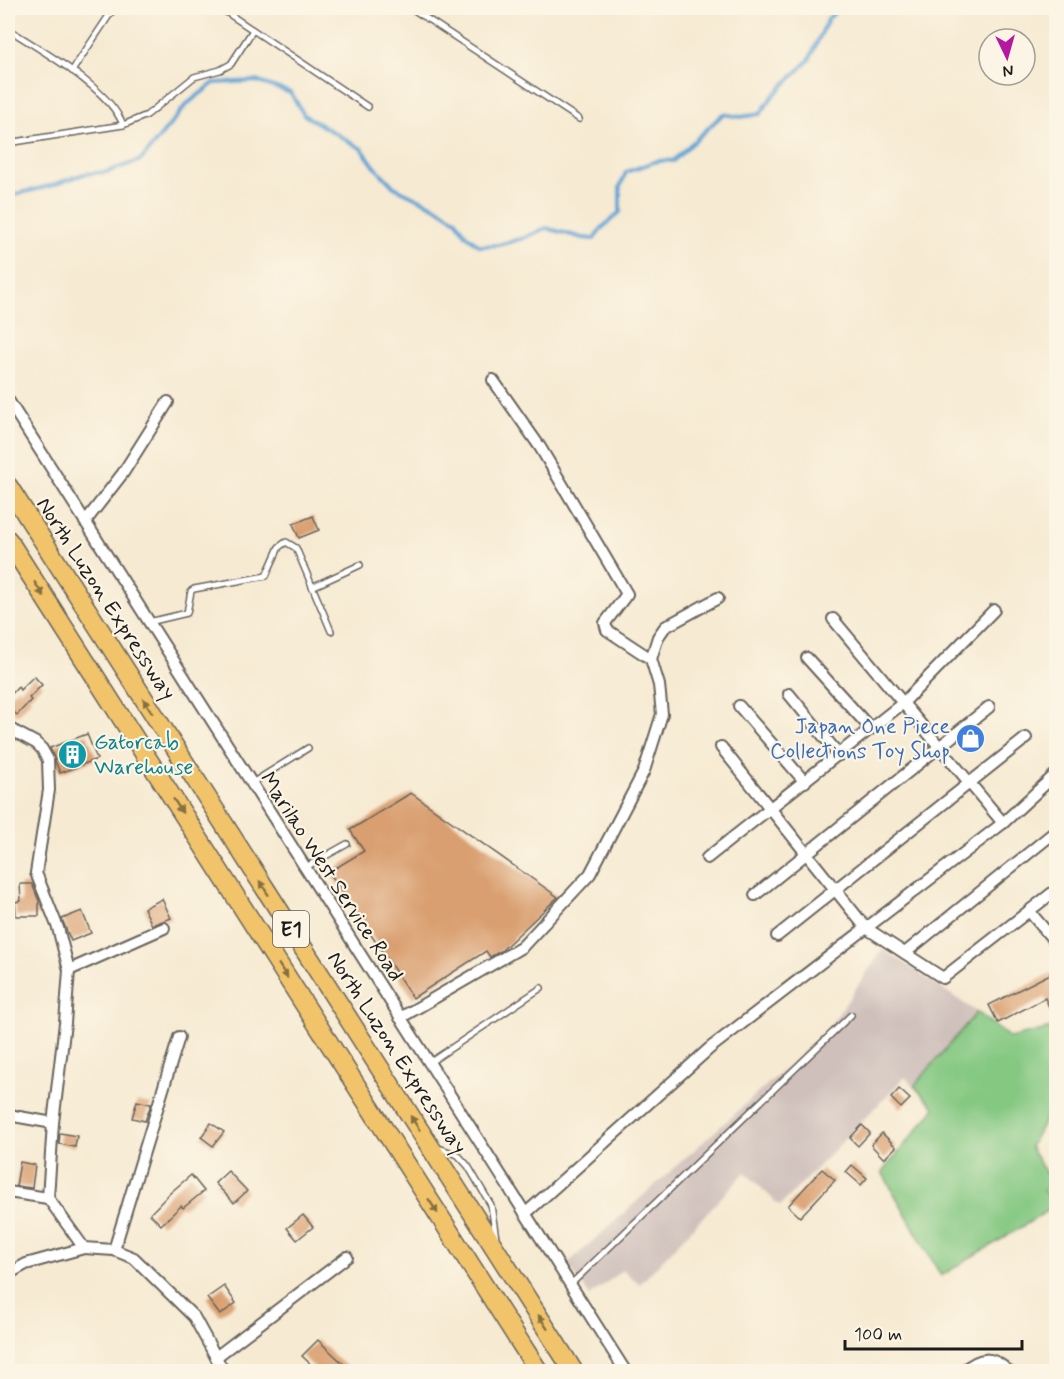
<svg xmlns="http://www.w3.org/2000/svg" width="1064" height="1379" viewBox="0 0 1064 1379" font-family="Mynerve,sans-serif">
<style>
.industrial{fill:#cfc0bb}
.green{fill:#84c882;stroke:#50724f;stroke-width:1.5}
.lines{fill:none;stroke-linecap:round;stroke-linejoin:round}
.stream{stroke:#5fa3d4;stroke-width:4}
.building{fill:#d99f70}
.service-casing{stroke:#68645c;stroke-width:8}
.minor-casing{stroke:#68645c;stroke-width:14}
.motorway-casing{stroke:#68645c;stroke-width:21}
.path{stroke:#68645c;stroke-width:2;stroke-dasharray:4.5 4.5;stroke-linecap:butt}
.service{stroke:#fff;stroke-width:5}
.minor{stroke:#fff;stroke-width:10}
.motorway{stroke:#f1c36a;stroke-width:18}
.oneway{fill:#867043}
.labels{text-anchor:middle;stroke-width:4.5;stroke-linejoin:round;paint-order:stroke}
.shield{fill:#fcf5e5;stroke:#5f5d58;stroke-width:1.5}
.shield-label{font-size:21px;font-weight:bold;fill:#1c1c1c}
.street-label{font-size:22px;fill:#1c1c1c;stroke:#fcf5e5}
.shop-label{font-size:22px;fill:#366cbe;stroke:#fcf5e5;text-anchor:end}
.culture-label{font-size:22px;fill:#0d838f;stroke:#fcf5e5;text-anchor:start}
</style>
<rect width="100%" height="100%" fill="#fcf5e5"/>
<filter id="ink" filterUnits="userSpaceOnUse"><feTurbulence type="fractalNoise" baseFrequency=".0167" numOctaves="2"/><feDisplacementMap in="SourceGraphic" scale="12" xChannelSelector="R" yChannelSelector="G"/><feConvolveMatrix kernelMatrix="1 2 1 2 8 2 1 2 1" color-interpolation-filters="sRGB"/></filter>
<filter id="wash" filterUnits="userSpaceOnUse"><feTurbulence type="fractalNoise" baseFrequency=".008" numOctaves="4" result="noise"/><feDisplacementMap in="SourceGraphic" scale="24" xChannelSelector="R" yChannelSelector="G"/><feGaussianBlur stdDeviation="1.35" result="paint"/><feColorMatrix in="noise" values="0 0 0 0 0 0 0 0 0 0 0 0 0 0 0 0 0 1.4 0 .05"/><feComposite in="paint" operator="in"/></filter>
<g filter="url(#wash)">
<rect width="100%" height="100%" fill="#f6ead2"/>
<path class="industrial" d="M883,949l94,63 -63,74 -9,-9 -125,129 -35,-34 -105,112 -18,-14 -32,26 -23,-32 259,-232z"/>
<path class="green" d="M977,1012l33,26 41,-10 5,8v63l-26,48 22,36 -9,7 13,16 -115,70 -59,-104 53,-64 -21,-22z"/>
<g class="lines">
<path class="stream" d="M8,196l42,-10 34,-12 23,-2 34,-12 46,-56 27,-21 42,-2 35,12 13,22 58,34 13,18 19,20 42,20 20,13 10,15 14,11 18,-1 26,-7 22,-10 37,10 11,1 9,-12 17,-15v-25l6,-15c17,-5 29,-14 47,-11l50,-47 18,3 19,-3 13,-18 36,-36 19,-41 11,-11"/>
</g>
<g id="blocks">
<g class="building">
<path d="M313,516l6,14 -20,8 -6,-14z"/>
<path d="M34,676l8,9 -13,13 2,2 -14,15 -9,-8v-9l10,-11 2,3z"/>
<path d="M87,734l10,25 -37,14 -10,-25z"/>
<path d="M411,793l147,104 -57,54 -11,6 -4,-6 -73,47 -84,-126 35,-21 -14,-21z"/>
<path d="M20,884h12l7,17v15h-23l-1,-14 6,-1z"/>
<path d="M162,899l9,19 -19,7 -8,-17z"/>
<path d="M82,911l9,22 -20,8 -9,-22z"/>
<path d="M1056,971v51l-11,-24 -47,25 -9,-18z"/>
<path d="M899,1089l11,10 -9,9 -10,-10z"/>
<path d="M137,1101l14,3 -6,17 -13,-3z"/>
<path d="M211,1123l13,9 -11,14 -12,-9z"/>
<path d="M862,1125l8,8 -12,13 -8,-8z"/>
<path d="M60,1133l17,3 -2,11 -16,-3z"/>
<path d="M882,1133l14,14 -12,12 -13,-14z"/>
<path d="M20,1162l15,3 -3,23 -16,-2z"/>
<path d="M852,1165l15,13 -6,7 -15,-13z"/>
<path d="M822,1169l13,11 -35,37 -12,-11z"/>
<path d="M228,1171l19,20 -13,12 -19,-20z"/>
<path d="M191,1175l13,16 -21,17 -2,-2 -20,19 -11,-11 20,-21z"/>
<path d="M303,1215l10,12 -16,13 -10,-12z"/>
<path d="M224,1286l12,17 -16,12 -13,-17z"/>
<path d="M318,1340l33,31h-33l-16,-15z"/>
</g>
</g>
</g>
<g filter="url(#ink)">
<use href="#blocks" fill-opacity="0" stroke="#68645c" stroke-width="1.5"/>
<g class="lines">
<defs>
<g id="service">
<path d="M220,8l148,99"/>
<path d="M411,8l168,111"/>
<path d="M8,29c32,21 102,59 115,96"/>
<path d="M72,71l42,-63"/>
<path d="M8,143l115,-18 24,-10 47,-38 26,-7 11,-6 22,-34"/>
<path d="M312,587l48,-22"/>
<path d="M149,622l38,-9 4,-22 3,-2 72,-13 13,-29 7,-5 10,6 35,83"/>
<path d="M252,783l56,-35"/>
<path d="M306,867l41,-23"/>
<path d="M429,1063l112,-75"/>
<path d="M436,1147l22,8 10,11 23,39 5,33"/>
<path d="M570,1285l281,-270"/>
</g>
<g id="minor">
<path d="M8,400l618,972"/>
<path d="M85,522l38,-49 45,-71"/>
<path d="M833,619l170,204"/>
<path d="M807,658l64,71"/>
<path d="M651,659l7,-22 7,-10 53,-29"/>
<path d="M789,694l50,61"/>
<path d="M739,706l66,76"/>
<path d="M8,728l28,15 6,6 6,11 1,30 -13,83 22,55 11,42 -4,53 -12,100 -5,75 36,50 30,2 20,8 60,59 30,55"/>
<path d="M721,747l145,181 77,50 113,-88"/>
<path d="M707,858l196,-155 91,-93"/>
<path d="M755,895l234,-188"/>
<path d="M1029,911l22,26"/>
<path d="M777,936l249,-198"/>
<path d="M905,953l151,-122"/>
<path d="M69,970l95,-42"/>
<path d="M400,1018l122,-71 68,-73 54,-103 18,-57 -3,-29 -8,-26 -44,-29 -2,-7 22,-29 -87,-147 -47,-67"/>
<path d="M8,1115l45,8"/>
<path d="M8,1192l40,6"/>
<path d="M525,1214l185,-166 293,-225 52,-48"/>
<path d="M114,1250l65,-213"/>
<path d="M8,1274l18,-10 58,-16"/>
<path d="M216,1357l131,-100"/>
<path d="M962,1372c18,-16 30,-17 47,0"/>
</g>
<g id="motorway">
<path d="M8,486l566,886"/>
<path d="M8,540l531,832"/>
</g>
</defs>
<use href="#service" class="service-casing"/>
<use href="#minor" class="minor-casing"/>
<use href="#motorway" class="motorway-casing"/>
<path class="path" d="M8,1299l8,-16"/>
<use href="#service" class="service"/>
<use href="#minor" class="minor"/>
<use href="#motorway" class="motorway"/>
</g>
<defs><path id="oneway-solid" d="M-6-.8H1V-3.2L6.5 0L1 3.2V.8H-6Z" transform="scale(1.5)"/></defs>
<g class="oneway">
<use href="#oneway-solid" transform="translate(39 589) rotate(57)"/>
<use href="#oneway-solid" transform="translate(148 706) rotate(-123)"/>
<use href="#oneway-solid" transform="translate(178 806) rotate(57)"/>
<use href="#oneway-solid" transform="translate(264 888) rotate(-123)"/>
<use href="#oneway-solid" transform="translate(283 971) rotate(57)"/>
<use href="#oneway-solid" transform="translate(415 1123) rotate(-123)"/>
<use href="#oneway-solid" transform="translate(433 1206) rotate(57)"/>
<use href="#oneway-solid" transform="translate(543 1322) rotate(-123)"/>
</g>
</g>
<defs>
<symbol id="shop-disc" viewBox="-11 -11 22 22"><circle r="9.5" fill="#3f7fe0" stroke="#fcf5e5"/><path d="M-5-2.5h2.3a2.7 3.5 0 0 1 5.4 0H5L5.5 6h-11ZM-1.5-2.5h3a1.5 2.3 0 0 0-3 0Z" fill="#fff"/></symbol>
<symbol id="building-disc" viewBox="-11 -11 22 22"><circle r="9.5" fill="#0f9aa8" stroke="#fcf5e5"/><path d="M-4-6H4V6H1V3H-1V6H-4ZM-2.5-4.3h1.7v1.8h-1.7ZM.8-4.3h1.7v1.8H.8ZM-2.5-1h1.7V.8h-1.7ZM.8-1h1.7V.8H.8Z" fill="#fff"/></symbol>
</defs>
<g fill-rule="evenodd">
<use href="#shop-disc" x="954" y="722" width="33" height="33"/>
<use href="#building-disc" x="56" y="738" width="33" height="33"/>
</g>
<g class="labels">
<rect class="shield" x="273" y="911" width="36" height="36" rx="4.5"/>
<g class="shield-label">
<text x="291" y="936">E1</text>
</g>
<g class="street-label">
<text transform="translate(107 598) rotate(57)" y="8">North Luzon Expressway</text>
<text transform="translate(333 876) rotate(57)" y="8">Marilao West Service Road</text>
<text transform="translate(398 1052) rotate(57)" y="8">North Luzon Expressway</text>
</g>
<g class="shop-label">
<text x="950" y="733">Japan One Piece<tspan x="950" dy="25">Collections Toy Shop</tspan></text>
</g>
<g class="culture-label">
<text x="94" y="749">Gatorcab<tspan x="94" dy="25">Warehouse</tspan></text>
</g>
</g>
<rect width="1064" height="1379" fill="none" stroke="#fcf5e5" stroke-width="30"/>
<g transform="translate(1007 57) rotate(175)"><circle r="28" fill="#fcf5e5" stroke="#a29e95" stroke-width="1.5"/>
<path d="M0-4.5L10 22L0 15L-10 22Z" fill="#b5179e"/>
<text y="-9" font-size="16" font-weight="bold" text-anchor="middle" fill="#1c1c1c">N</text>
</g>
<path d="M845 1340v9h177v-9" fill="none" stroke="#1c1c1c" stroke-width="3"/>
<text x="854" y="1340" font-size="18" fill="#1c1c1c" stroke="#fcf5e5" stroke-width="4.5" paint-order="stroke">100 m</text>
</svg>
